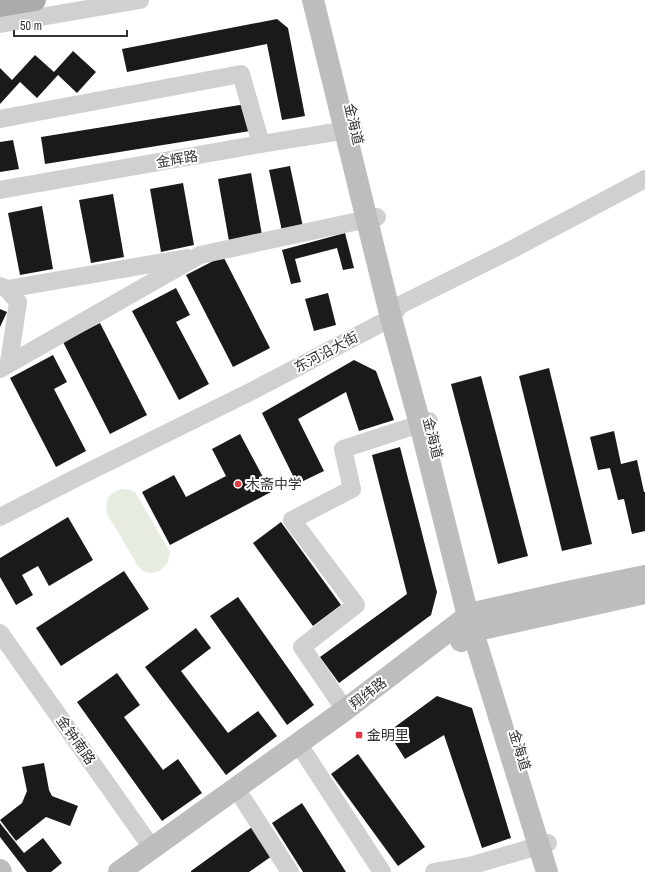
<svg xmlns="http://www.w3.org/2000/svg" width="645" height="872" viewBox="0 0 645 872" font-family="'Archivo Narrow','Noto Sans SC',sans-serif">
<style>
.green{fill:#e6ecdf}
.building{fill:#1a1a1a}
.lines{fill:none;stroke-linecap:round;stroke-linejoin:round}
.street{stroke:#d0d0d0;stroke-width:18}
.secondary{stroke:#bdbdbd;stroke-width:22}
.primary{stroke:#ababab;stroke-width:22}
.poi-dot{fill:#e63946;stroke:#fff;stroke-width:1.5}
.labels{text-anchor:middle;stroke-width:4;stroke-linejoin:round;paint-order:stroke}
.street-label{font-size:14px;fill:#333;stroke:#fff}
.poi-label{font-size:14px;fill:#333;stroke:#fff;text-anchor:start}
</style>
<rect width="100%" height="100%" fill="#fff"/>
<path class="green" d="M121,489l8,1 6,2 35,60 -2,10 -7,8 -8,3 -8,-1 -7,-6 -31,-52 -1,-10 2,-6 6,-6z"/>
<g class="building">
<path d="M277,19l11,9 17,88 -23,4 -15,-76 -140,28 -5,-23z"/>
<path d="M73,51l23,21 -19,21 -19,-18 -21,23 -17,-16 -20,22v-36l12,12 23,-25 19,17z"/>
<path d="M246,104l4,27 -205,33 -4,-27z"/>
<path d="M13,140l6,29 -19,3v-30z"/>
<path d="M290,166l13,61 -21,4 -13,-61z"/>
<path d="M251,173l11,62 -33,6 -11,-62z"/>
<path d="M183,183l11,62 -33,7 -11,-63z"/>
<path d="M113,194l11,63 -33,6 -12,-63z"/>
<path d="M42,206l11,63 -33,6 -12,-62z"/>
<path d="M345,233l9,35 -11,2 -6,-22 -42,11 6,23 -10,2 -9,-34z"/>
<path d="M223,256l47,92 -37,19 -47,-92z"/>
<path d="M176,288l14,27 -14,7 33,62 -30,16 -47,-89z"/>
<path d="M328,293l8,32 -22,6 -9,-32z"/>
<path d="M0,309l7,3 -7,15z"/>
<path d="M100,323l47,92 -37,19 -47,-92z"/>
<path d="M53,355l14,27 -13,7 32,62 -30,16 -46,-89z"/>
<path d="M354,360l22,11 18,49 -35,11 -13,-39 -48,27 26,52 -27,13 -35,-71z"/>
<path d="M549,368l43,176 -30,7 -43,-175z"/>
<path d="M481,376l47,180 -30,8 -47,-180z"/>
<path d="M614,431l7,33 16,-4 7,32h1v39l-13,3 -8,-35 -6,1 -8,-32 -12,2 -8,-33z"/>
<path d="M240,434l31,58 -101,53 -28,-53 32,-17 12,22 40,-21 -14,-27z"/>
<path d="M400,447l37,145 -6,23 -92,68 -19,-26 87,-63 -35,-139z"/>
<path d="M68,517l25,43 -44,26 -11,-20 -16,9 11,20 -17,10 -16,-28v-19z"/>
<path d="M281,522l60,83 -28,21 -60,-83z"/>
<path d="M124,571l25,38 -88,57 -25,-38z"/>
<path d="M238,597l76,108 -27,20 -77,-109z"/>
<path d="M196,628l15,20 -30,23 47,62 30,-22 19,25 -51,39 -81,-108z"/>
<path d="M117,673l23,32 -16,12 39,53 15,-11 24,34 -40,28 -85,-119z"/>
<path d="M437,696l35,12 39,130 -29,10 -38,-113 -39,24 -17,-27z"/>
<path d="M358,754l67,93 -27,19 -67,-92z"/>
<path d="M44,763l5,27 3,6 26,10 -8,20 -24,-9 -30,24 -16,-21 22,-17 5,-12 -5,-24z"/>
<path d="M302,803l44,69h-43l-31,-49z"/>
<path d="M0,823l24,30 19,-15 19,25 -11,9h-24l-27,-35z"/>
<path d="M252,827l20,29 -23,16h-58v-1z"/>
</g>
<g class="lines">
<g class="street">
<path d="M0,24l140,-24"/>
<path d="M0,119l241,-45 20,70"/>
<path d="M0,190l261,-46 93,-15"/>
<path d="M0,286l7,3 180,-31"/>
<path d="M7,289l11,13 -9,61"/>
<path d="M0,369l200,-114 177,-38"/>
<path d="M0,517l76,-39 176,-87 139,-73 9,-13 109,-54 136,-72"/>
<path d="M0,633l152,215"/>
<path d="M345,710l-43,-63 54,-42 -64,-85 60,-31 -9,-40 86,-28"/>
<path d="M305,754l77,118"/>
<path d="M243,799l47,73"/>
<path d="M434,872l36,-6 78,-23"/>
</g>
<g class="secondary">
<path d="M313,0l78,318 29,106 48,192 79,256"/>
<path d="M461,641l12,-8 9,-4 163,-36"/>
<path d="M0,870l1,2"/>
<path d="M119,872l226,-162 123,-94 10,-4 94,-21 73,-15"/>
</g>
<path class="primary" d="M0,6l35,-6"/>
</g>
<g class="poi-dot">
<circle cx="238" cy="484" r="4"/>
<rect x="355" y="731" width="8" height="8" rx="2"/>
</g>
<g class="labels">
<g class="street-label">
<text transform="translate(354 124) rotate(77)" y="5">金海道</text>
<text transform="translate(177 159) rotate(-10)" y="5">金辉路</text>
<text transform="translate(326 352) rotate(-28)" y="5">东河沿大街</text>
<text transform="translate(433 438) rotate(76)" y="5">金海道</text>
<text transform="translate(368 693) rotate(-37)" y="5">翔纬路</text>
<text transform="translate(76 740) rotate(55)" y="5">金钟南路</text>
<text transform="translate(520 750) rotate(73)" y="5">金海道</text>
</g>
<g class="poi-label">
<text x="246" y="489">木斋中学</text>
<text x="367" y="740">金明里</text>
</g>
</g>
<path d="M14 30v6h113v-6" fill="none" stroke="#333333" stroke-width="2"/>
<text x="20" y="30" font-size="12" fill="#333333" stroke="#ffffff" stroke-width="3" paint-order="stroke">50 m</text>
</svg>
